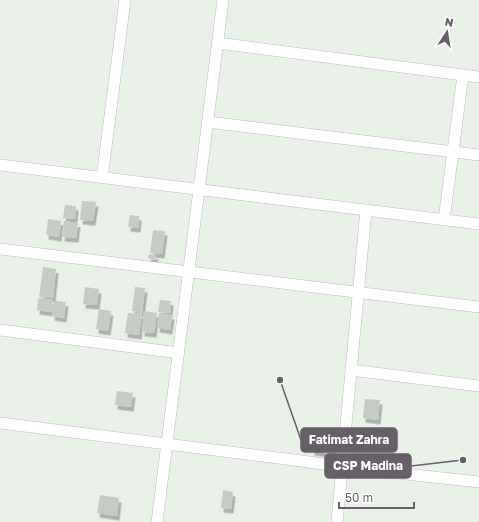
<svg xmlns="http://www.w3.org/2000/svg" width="479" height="522" viewBox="0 0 479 522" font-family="'Golos Text',sans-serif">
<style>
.building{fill:#c5ccc4;filter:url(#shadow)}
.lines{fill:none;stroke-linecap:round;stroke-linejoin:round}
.minor-casing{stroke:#c0bac0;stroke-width:12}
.minor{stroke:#fff;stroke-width:11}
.leader{fill:none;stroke:#665f67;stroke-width:1.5}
.callout-dot{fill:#665f67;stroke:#fff;stroke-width:1.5}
.callout{fill:#665f67;stroke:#665f67;stroke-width:1.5}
.callout-label{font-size:12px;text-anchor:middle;font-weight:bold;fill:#fff}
</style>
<defs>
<filter id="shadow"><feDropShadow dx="2.5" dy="4.5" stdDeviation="0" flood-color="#0004"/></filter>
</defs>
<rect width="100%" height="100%" fill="#e8f0e8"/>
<g class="building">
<path d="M82,201l14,1 -3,19 -13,-1z"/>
<path d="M65,205l11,1 -1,13 -12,-1z"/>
<path d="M130,215l9,1 -1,12 -10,-1z"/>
<path d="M48,219l13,2 -2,16 -13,-2z"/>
<path d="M64,221l14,2 -2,15 -14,-1z"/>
<path d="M153,230l12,1 -3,23 -12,-1z"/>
<path d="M149,254l7,1 -1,5 -7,-2z"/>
<path d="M43,267l13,2 -3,29 -14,-1z"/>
<path d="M85,287l14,2 -2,16 -14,-1z"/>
<path d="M135,287l10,1 -3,25 -10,-2z"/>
<path d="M38,298l15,2 -1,12 -15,-2z"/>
<path d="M160,300l11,1 -1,12 -12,-1z"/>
<path d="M54,301l12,1 -2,16 -12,-2z"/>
<path d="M99,309l12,2 -3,20 -12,-2z"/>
<path d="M144,311l13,2 -3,20 -12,-1z"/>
<path d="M128,313l14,1 -3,21 -14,-2z"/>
<path d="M159,313l13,2 -2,15 -13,-2z"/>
<path d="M117,391l16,2 -2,14 -16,-2z"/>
<path d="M365,399l15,1 -2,20 -15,-2z"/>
<path d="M313,442l21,2 -2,10 -20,-3z"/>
<path d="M223,490l10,2 -2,17 -10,-1z"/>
<path d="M100,495l19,3 -2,18 -20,-3z"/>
</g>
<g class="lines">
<defs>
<g id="minor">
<path d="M218,43l261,34"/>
<path d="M208,122l271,33"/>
<path d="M0,165l479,59"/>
<path d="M102,178l23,-178"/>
<path d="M444,220l19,-145"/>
<path d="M0,249l479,58"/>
<path d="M0,330l179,23"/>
<path d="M351,370l128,16"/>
<path d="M0,423l302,38 40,6 137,15"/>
<path d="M157,522l66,-522"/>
<path d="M337,522l29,-312"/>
</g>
</defs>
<use href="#minor" class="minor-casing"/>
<use href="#minor" class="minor"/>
</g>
<path class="leader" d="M280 380L301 440M463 460L411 466"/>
<g class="callout-dot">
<circle cx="280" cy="380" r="4"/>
<circle cx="463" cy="460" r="4"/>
</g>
<g class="callout">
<rect x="301" y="428" width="96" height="24" rx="4"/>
<rect x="325" y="454" width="86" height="24" rx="4"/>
</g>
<g class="callout-label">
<text x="349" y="444">Fatimat Zahra</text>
<text x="368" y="470">CSP Madina</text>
</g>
<g transform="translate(447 32) rotate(12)" stroke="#ffffff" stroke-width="3" paint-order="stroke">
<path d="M0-3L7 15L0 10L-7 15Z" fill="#665f67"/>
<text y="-6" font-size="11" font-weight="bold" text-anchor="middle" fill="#665f67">N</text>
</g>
<path d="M339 502v6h75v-6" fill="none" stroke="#665f67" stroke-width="2"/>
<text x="345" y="502" font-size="12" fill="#665f67" stroke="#ffffff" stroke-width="3" paint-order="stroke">50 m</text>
</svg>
